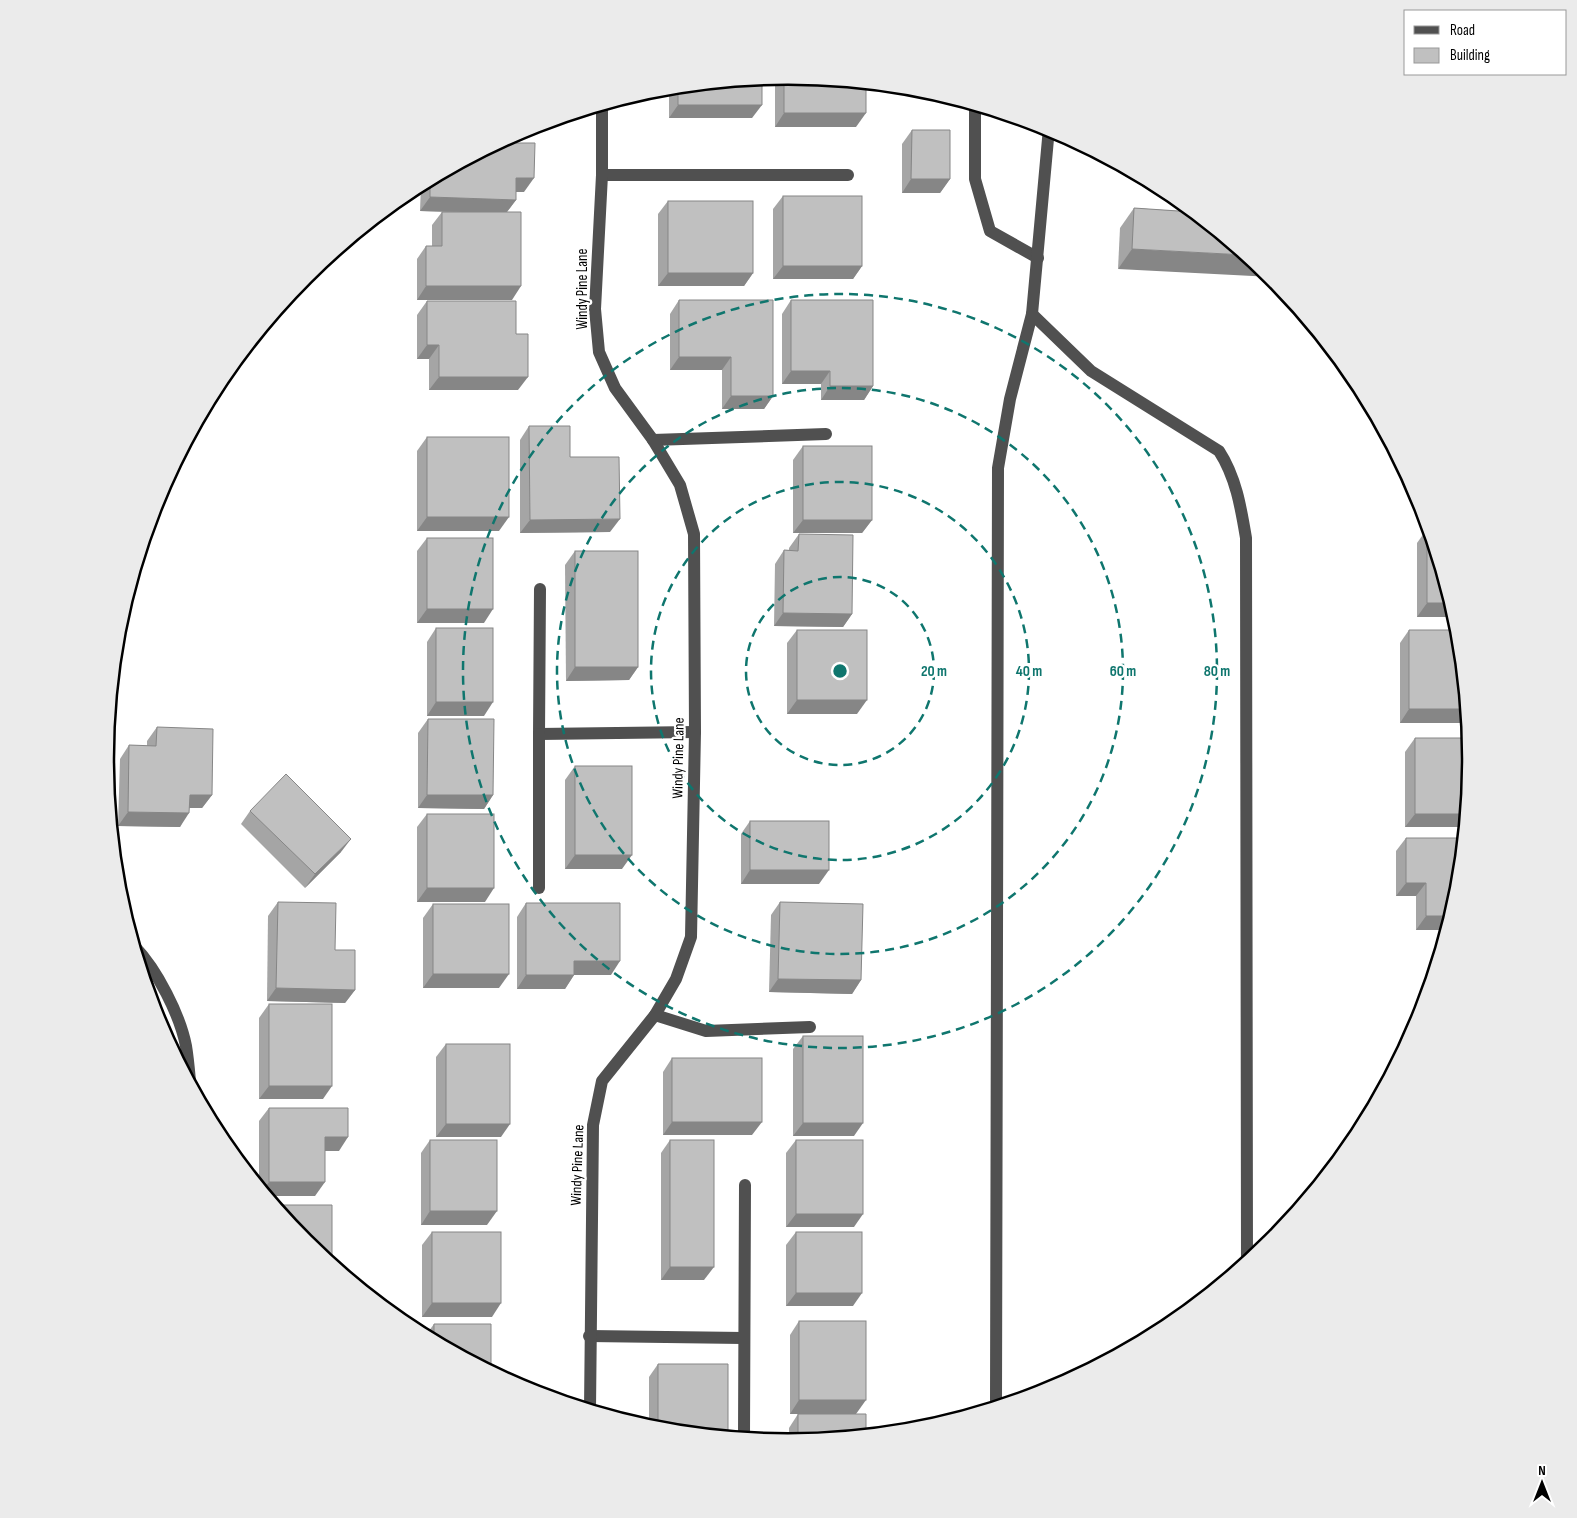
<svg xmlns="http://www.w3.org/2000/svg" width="1577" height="1518" viewBox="0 0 1577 1518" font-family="'Sofia Sans Condensed',sans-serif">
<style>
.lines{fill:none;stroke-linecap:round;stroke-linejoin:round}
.minor{stroke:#505050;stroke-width:12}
.wall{fill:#a5a5a5}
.shaded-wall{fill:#868686}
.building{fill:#c0c0c0;stroke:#868686}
.ring{fill:none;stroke:#0f766e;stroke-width:2.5;stroke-dasharray:9 6}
.labels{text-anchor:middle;stroke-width:4.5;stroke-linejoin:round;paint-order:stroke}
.street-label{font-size:15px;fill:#000;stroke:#fff}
.rim{fill:none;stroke:#000;stroke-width:2.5}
.centre{fill:#0f766e;stroke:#fff;stroke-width:2.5}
.ring-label{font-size:15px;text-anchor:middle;font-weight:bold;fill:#0f766e;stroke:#fff;stroke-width:4.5;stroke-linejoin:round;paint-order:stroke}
</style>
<rect width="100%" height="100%" fill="#fff"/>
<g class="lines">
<g class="minor">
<path d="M975,106v73l15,52 48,27"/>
<path d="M602,175h246"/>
<path d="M1032,314l17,-186"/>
<path d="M653,440l173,-6"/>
<path d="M540,589l-1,145 156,-2"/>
<path d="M539,734v154"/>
<path d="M135,947c22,23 45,68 51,99 2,12 3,24 4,35"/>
<path d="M655,1015l51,16 104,-4"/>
<path d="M589,1336l154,2"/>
<path d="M996,1406l2,-938 12,-69 22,-85 59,57 128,80c17,26 22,57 27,87l1,724"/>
<path d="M590,1409l3,-284 9,-44 53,-66 21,-36 15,-42 4,-205 -1,-198 -14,-49 -27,-45 -38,-52 -16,-36 -4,-43 7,-134v-70"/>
<path d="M744,1437l1,-252"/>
</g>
</g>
<g class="wall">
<path d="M789,76l67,51h-81v-49z"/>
<path d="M762,79l-10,39h-83v-30z"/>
<path d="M912,130l38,49 -10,14h-38v-49z"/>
<path d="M516,134v9l8,49h-8v8l-9,12 5,88h-95v-41l9,-13h6v-21l10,-13h4l-26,-1 1,-26z"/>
<path d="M783,196l79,70 -9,13h-80v-70z"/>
<path d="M668,201l85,72 -9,13h-86v-72z"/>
<path d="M1134,208l59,4 -75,57 2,-41z"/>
<path d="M679,300l94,96 -9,13h-42v-39h-52v-56z"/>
<path d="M791,300l82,86 -9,14h-43v-16h-39v-70z"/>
<path d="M427,301l89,33 2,56h-89v-31h-12v-44z"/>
<path d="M529,426l41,31 40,75 -90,1v-93z"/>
<path d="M427,437l72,94h-82v-80z"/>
<path d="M803,446l69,74 -10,13h-69v-73z"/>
<path d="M1427,529l28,88h-38v-74z"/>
<path d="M799,534l53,80 -9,13 -69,-1 1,-62 9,-14h5v-2z"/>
<path d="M427,538l57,85h-67v-72z"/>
<path d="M575,551l63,116 -9,13 -63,1 -1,-116z"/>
<path d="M436,628l48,88h-57v-74z"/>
<path d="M797,630l60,84h-70v-71z"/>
<path d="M1409,630h50l8,83 -7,10h-60v-80z"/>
<path d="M428,719l65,76 -9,14 -66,-1v-75z"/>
<path d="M157,727l55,68 -10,13h-13l-9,19 -62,-1 2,-67 9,-14 18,1v-5z"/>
<path d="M1415,738l50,89h-60v-75z"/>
<path d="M575,766l47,103h-57v-89z"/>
<path d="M250,811l91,41 -36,36 -64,-64z"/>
<path d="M427,814l58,88h-68v-75z"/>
<path d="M750,821l69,63h-78v-50z"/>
<path d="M1406,838l41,92h-31v-34h-20v-45z"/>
<path d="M278,902l57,48 20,40 -10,13 -78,-2 1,-85z"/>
<path d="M780,902l81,78 -9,14 -83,-2 2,-77z"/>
<path d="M526,903l85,72h-37l-9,14h-48v-72z"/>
<path d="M433,904l66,84h-76v-70z"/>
<path d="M269,1004l54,95h-64v-81z"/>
<path d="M803,1036l51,100h-61v-87z"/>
<path d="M446,1044l55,93h-65v-80z"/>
<path d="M672,1058l80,77h-89v-63z"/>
<path d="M269,1108l70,43h-14l-10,45h-47l-9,-11v-64z"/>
<path d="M430,1140l57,85h-66v-72z"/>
<path d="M670,1140l34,140h-43v-127z"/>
<path d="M796,1140l58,87h-68v-74z"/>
<path d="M432,1232l60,85h-70v-72z"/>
<path d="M796,1232l57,74h-67v-61z"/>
<path d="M799,1321l57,93h-66v-79z"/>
<path d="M434,1324l57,46 -65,-35z"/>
<path d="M658,1364l70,72 -73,-7 -6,-2v-50z"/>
<path d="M798,1414l68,20 -77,8v-14z"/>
</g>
<g class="shaded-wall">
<path d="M678,105h84l-10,13h-83z"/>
<path d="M784,113h82l-10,14h-81z"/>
<path d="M516,178h18l-10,14h-17z"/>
<path d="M911,179h39l-10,14h-38z"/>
<path d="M430,197l86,3 -10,13 -86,-2z"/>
<path d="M1132,249l113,6 27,22 -154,-8z"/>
<path d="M783,266h79l-9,13h-80z"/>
<path d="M668,273h85l-9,13h-86z"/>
<path d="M426,286h95l-9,14h-95z"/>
<path d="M427,345h12l-10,14h-12z"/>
<path d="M679,357h52l-9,13h-52z"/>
<path d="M791,371h39l-9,13h-39z"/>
<path d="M439,377h89l-10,13h-89z"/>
<path d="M830,386h43l-9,14h-43z"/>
<path d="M731,396h42l-9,13h-42z"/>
<path d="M427,517h82l-10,14h-82z"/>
<path d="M620,519l-10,13 -90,1 10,-13z"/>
<path d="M803,520h69l-10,13h-69z"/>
<path d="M1427,603h24l4,14h-38z"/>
<path d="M427,609h66l-9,14h-67z"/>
<path d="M783,613l69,1 -9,13 -69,-1z"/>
<path d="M575,667h63l-9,13 -63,1z"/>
<path d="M797,700h70l-10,14h-70z"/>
<path d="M436,702h57l-9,14h-57z"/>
<path d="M1409,709h57l1,4 -7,10h-60z"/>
<path d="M190,795h22l-10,13h-22z"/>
<path d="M427,795h66l-9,14 -66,-1z"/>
<path d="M128,812l61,1 -9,14 -62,-1z"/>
<path d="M1415,814h51l-1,13h-60z"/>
<path d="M351,839l-10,13 -36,36 10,-14z"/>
<path d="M575,855h57l-10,14h-57z"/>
<path d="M750,870h79l-10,14h-78z"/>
<path d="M1406,883h20l-10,13h-20z"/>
<path d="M427,888h67l-9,14h-68z"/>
<path d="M1426,916h25l-4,14h-31z"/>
<path d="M574,961h46l-9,14h-46z"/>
<path d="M433,974h76l-10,14h-76z"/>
<path d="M526,975h48l-9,14h-48z"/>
<path d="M778,979l83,1 -9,14 -83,-2z"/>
<path d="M276,988l79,2 -10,13 -78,-2z"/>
<path d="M269,1086h63l-9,13h-64z"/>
<path d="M672,1122h90l-10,13h-89z"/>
<path d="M803,1123h60l-9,13h-61z"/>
<path d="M446,1124h64l-9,13h-65z"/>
<path d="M325,1137h23l-9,14h-24z"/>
<path d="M269,1182h56l-10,14h-47l-5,-6z"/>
<path d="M430,1211h67l-10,14h-66z"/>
<path d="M796,1214h67l-9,13h-68z"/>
<path d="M670,1267h44l-10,13h-43z"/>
<path d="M796,1293h66l-9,13h-67z"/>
<path d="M432,1303h69l-9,14h-70z"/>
<path d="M799,1400h67l-10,14h-66z"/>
</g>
<g class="building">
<path d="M789,76l77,8v29h-82v-36z"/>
<path d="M762,79v26h-84v-18z"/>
<path d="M912,130h38v49h-39z"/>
<path d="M516,134v9h19l-1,35h-18v22l-86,-3v-17z"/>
<rect x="783" y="196" width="79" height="70"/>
<rect x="668" y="201" width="85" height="72"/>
<path d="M1134,208l59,4 52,43 -113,-6z"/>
<path d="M442,212h79v74h-95v-40h16z"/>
<path d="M679,300h94v96h-42v-39h-52z"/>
<path d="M791,300h82v86h-43v-15h-39z"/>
<path d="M427,301h89v33h12v43h-89v-32h-12z"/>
<path d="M529,426h41v31h49l1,62 -90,1z"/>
<rect x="427" y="437" width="82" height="80"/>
<rect x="803" y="446" width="69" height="74"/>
<path d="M1427,529h2l22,74h-24z"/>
<path d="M799,534l54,1 -1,79 -69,-1 1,-63 14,1z"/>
<rect x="427" y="538" width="66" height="71"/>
<rect x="575" y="551" width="63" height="116"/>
<rect x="436" y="628" width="57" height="74"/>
<rect x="797" y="630" width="70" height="70"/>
<path d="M1409,630h50l7,79h-57z"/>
<path d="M428,719h66l-1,76h-66z"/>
<path d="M157,727l56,2 -1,66h-22l-1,18 -61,-1 1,-67 27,1z"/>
<path d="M1415,738h54l2,21 -5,55h-51z"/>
<rect x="575" y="766" width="57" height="89"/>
<path d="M286,774l65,65 -36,35 -65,-63z"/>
<rect x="427" y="814" width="67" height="74"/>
<rect x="750" y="821" width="79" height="49"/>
<path d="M1406,838h57l-5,54 -7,24h-25v-33h-20z"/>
<path d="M278,902l58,1 -1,47h20v40l-79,-2z"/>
<path d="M780,902l83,2 -2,76 -83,-1z"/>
<path d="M526,903h94v58h-46v14h-48z"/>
<rect x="433" y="904" width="76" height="70"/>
<rect x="269" y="1004" width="63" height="82"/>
<rect x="803" y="1036" width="60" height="87"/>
<rect x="446" y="1044" width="64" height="80"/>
<rect x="672" y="1058" width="90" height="64"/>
<path d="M269,1108h79v29h-23v45h-56z"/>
<rect x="430" y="1140" width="67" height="71"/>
<rect x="670" y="1140" width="44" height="127"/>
<rect x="796" y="1140" width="67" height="74"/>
<path d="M276,1205h56v58l-26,-21z"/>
<rect x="432" y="1232" width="69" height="71"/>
<rect x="796" y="1232" width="66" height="61"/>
<rect x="799" y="1321" width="67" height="79"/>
<path d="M434,1324h57v46l-57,-30z"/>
<path d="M658,1364h70v72l-70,-7z"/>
<path d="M798,1414h68v20l-68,7z"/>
</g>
<g class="ring">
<circle cx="840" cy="671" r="94"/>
<circle cx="840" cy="671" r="189"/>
<circle cx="840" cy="671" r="283"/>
<circle cx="840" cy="671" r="377"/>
</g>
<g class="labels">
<g class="street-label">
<text transform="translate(582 289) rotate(-90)" y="5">Windy Pine Lane</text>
<text transform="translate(678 758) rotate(-89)" y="5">Windy Pine Lane</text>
<text transform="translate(577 1165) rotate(-88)" y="5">Windy Pine Lane</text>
</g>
</g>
<path d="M0 0H1577V1518H0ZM114 759a674 674 0 1 1 1348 0a674 674 0 1 1-1348 0Z" fill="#ebebeb" fill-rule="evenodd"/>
<path class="rim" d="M114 759a674 674 0 1 1 1348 0a674 674 0 1 1-1348 0Z"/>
<circle cx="840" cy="671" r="8" class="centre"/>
<g class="ring-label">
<text x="934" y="676">20 m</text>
<text x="1029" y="676">40 m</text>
<text x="1123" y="676">60 m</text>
<text x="1217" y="676">80 m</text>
</g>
<rect x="1404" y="10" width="162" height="65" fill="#ffffff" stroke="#999999"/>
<rect x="1414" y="26" width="25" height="8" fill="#505050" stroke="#999999"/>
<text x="1450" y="35" font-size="15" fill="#000000">Road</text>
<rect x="1414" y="48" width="25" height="15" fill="#c0c0c0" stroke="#999999"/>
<text x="1450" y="60" font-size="15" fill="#000000">Building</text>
<g transform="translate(1542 1483)" stroke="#ffffff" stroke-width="4" paint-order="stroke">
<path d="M0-4L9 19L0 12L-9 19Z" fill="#000000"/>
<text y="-8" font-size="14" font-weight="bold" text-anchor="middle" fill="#000000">N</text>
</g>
</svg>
